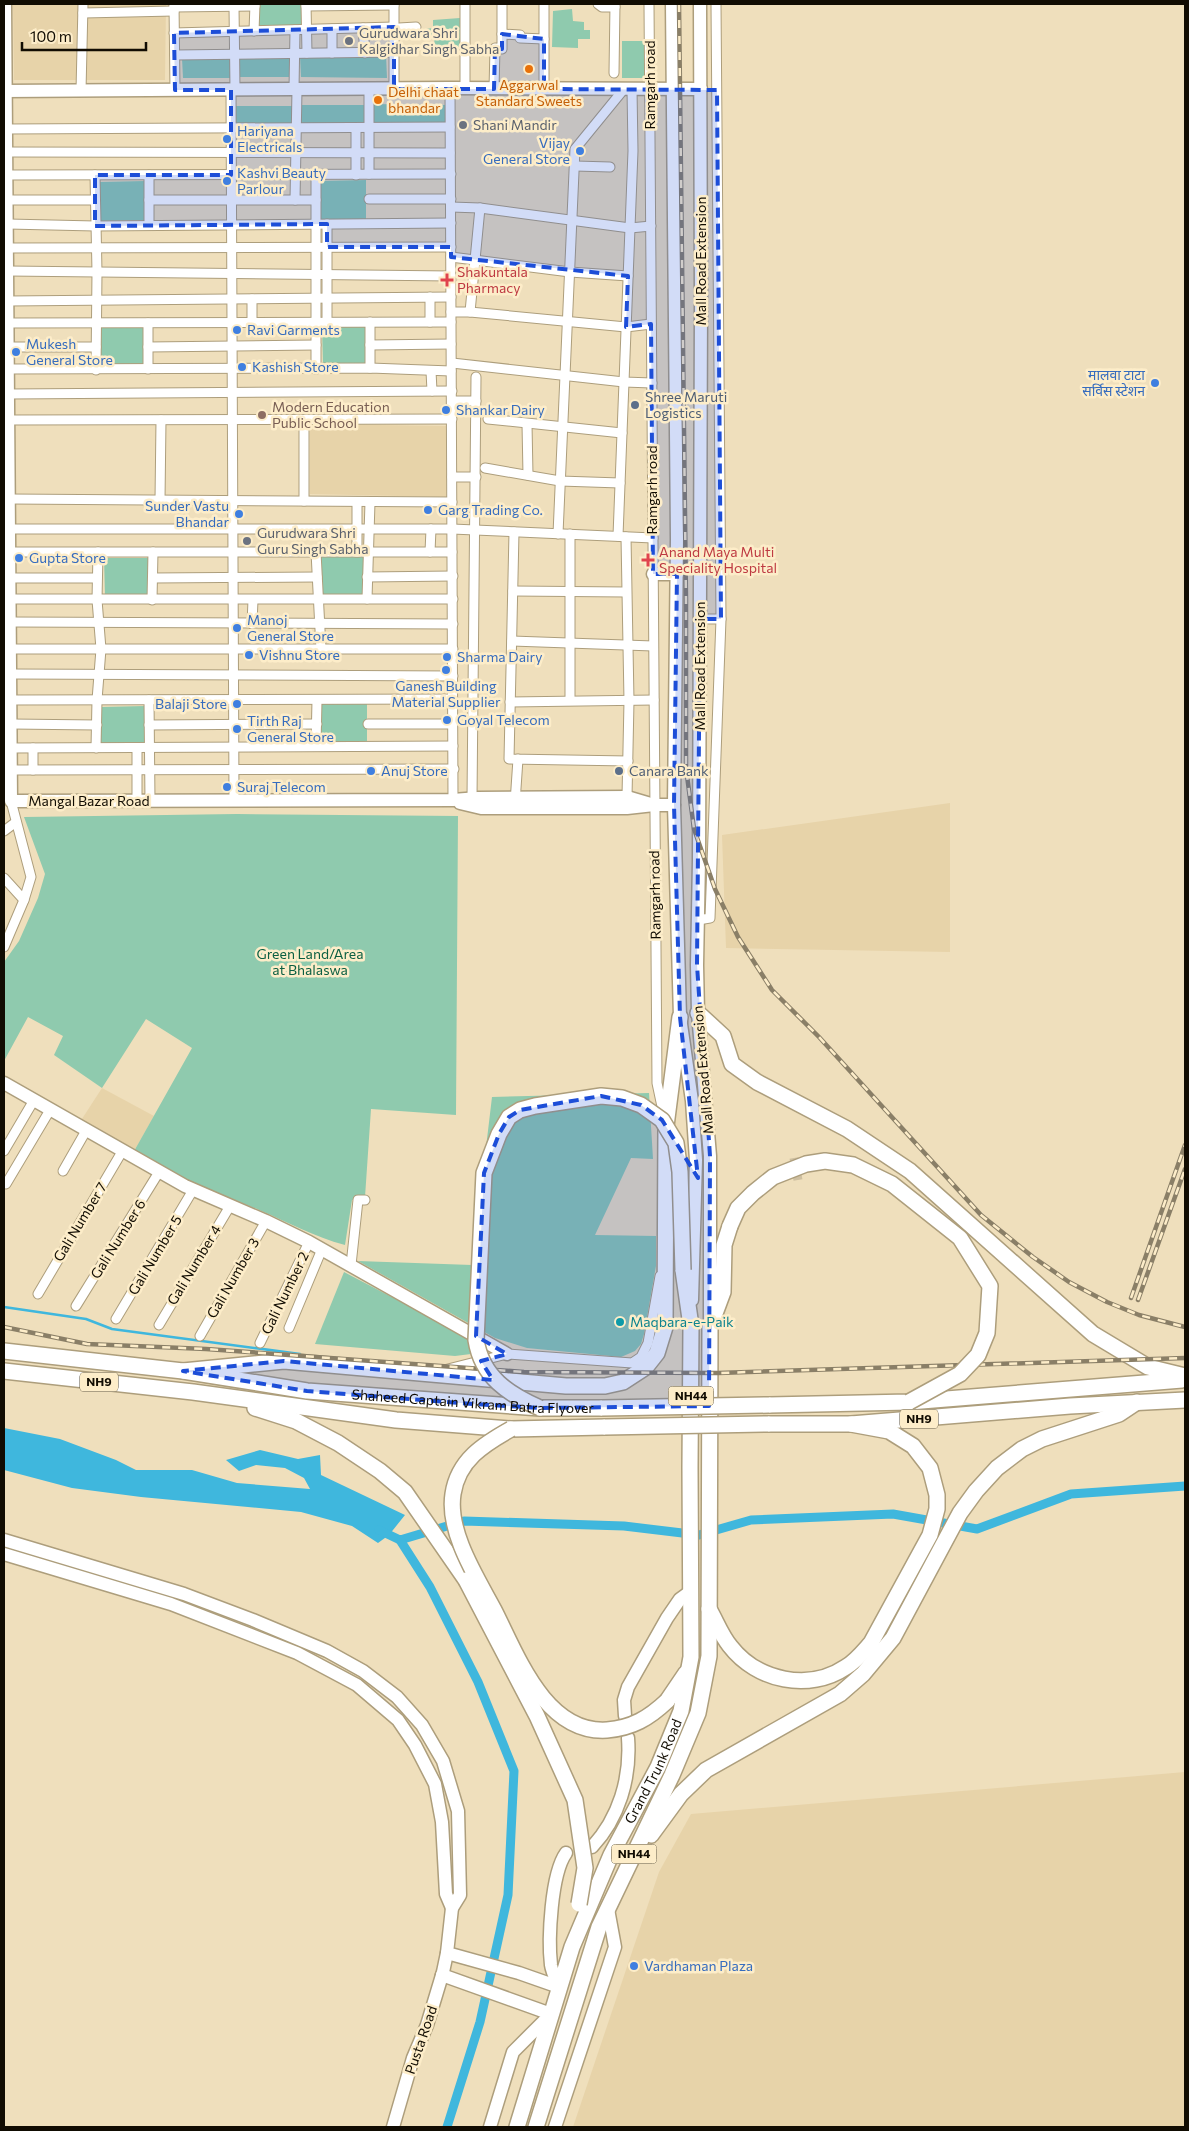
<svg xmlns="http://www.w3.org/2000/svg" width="1189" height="2131" viewBox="0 0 1189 2131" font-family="Commissioner,'Noto Sans Devanagari',sans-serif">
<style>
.built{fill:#e7d3a9}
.green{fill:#8fcaae}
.water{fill:#3fb7dd}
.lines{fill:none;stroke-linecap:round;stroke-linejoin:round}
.stream{stroke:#3fb7dd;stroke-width:2.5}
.canal{stroke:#3fb7dd;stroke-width:9}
.street-tunnel{stroke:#cebfa0;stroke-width:9;stroke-dasharray:9 4.5;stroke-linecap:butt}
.street-casing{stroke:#ad9e7c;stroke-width:11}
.secondary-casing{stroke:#ad9e7c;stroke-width:15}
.highway-casing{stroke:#ad9e7c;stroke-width:18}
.street{stroke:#fff;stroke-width:9}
.secondary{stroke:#fff;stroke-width:12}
.highway{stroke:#fff;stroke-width:15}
.rail-casing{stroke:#8a7f67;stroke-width:4.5}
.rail{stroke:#fdedc9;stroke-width:2.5;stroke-dasharray:8;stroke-linecap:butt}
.highway-bridge-casing{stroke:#ad9e7c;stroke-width:18;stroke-linecap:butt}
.highway-bridge{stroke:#fff;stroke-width:15}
.marked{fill:#1d4ed8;fill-opacity:0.2;stroke:#1d4ed8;stroke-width:4;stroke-dasharray:10 6;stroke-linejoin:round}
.worship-dot{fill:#6b7280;stroke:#fdedc9;stroke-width:2}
.food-dot{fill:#e8710a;stroke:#fdedc9;stroke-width:2}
.shop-dot{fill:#3f7fe0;stroke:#fdedc9;stroke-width:2}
.health-dot{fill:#e0444e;stroke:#fdedc9;stroke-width:2}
.service-dot{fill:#5c6f8a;stroke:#fdedc9;stroke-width:2}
.education-dot{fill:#8d6e63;stroke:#fdedc9;stroke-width:2}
.culture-dot{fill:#0f9aa8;stroke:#fdedc9;stroke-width:2}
.labels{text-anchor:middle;stroke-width:5;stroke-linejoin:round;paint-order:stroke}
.shield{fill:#fdedc9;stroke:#58503e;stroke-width:1}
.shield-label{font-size:12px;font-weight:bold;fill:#110c02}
.worship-label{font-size:14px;fill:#5b616d;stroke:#fdedc9;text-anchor:start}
.food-label{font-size:14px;fill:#c56008;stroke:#fdedc9}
.street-label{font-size:14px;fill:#110c02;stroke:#fdedc9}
.shop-label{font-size:14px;fill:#366cbe;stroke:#fdedc9;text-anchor:start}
.health-label{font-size:14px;fill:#be3a42;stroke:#fdedc9;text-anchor:start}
.service-label{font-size:14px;fill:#4e5e75;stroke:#fdedc9;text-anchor:start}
.education-label{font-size:14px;fill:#785e54;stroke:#fdedc9;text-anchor:start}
.park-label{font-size:14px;fill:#0b5f42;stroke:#fdedc9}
.culture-label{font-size:14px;fill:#0d838f;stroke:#fdedc9;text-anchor:start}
</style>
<rect width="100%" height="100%" fill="#efdfbc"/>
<g class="built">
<path d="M13,4h153l-1,76h-151z"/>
<path d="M310,424l137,2 -1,71 -136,-3z"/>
<path d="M950,803v149l-224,-4 -4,-113z"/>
<path d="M102,1088l52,28 -21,37 -53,-31z"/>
<path d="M1185,1772v355h-612l86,-255 32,-58z"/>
</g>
<g class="green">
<path d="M257,4h45v23l-44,1z"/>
<path d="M572,9l1,12 11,1v8h6v9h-12v9l-26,-1 1,-36z"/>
<path d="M460,18v29l-25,2 -1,-12 -14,2 -1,-9 14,-2v-8z"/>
<rect x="622" y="41" width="22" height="37"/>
<path d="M386,55l1,23 -86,-1 -1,-21z"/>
<path d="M291,56v21h-53l-1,-20z"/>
<path d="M182,58h48v20h-47z"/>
<path d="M372,104l75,1v19h-75z"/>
<rect x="299" y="105" width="67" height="20"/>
<rect x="234" y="106" width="61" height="19"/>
<path d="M366,180v39l-47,1 -1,-39z"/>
<path d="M145,181v39l-44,1 -1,-39z"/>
<path d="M145,326l1,39 -45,1v-39z"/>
<path d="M367,326v39h-44l-1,-38z"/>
<path d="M319,556h44l1,39h-45z"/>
<path d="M104,558h45v39h-44z"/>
<path d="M319,702h48v42l-48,-1z"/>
<path d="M145,706v39l-44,1 -1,-39z"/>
<path d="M237,814l221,2 -2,299 -85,-6 -6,88 -13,3 -7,45c-31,-8 -57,-23 -86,-35 -42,-18 -86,-34 -126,-57l59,-105 -46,-29 -44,69 -48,-33 9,-19 -35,-19 -24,44v-99l15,-21 19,-43 7,-24 -21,-57z"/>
<path d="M649,1093l4,66 -22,-1 -36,77 61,1v30l-12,68 -3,10 -6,7 -14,6 -94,-9 -32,-10 -137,-77 114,4 20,-168z"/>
<path d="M344,1272l124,65 3,17 -16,2 -140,-12z"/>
</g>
<path class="water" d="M4,1428l56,11 56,21 20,10h56l45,13 73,6 -6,-11 -19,-10 -29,-3 -17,6 -13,-11 34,-10 38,9 22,-4 1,20 84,40 -16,20 -11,8 -26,-17 -51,-14 -160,-15 -69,-9 -68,-18z"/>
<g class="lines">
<path class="stream" d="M4,1307l82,12 26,10 188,25"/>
<g class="canal">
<path d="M379,1530l21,10 64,-19 160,5 75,9 52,-15 142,-6 84,15 94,-35 114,-8"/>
<path d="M400,1540l30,47 48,95 36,89 -6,124 -28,127 -33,105"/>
</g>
<path class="street-tunnel" d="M794,1158l4,22"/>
<defs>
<g id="street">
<path d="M174,4l1,86"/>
<path d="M306,4l1,49"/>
<path d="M394,4v85"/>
<path d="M465,4v84"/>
<path d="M598,4l4,3h13"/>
<path d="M649,4l8,1079 7,33"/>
<path d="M234,6l1,84"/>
<path d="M306,6l88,-1"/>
<path d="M174,7l81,-1"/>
<path d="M83,13l91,-2"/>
<path d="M363,28l2,25"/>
<path d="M399,28l17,-1"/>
<path d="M254,31l1,-27"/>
<path d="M174,33l220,-6"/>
<path d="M502,34l18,1v3l24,1"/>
<path d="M332,53v-24"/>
<path d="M175,55l219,-3"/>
<path d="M614,73l1,-69"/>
<path d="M450,88l3,712"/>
<path d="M294,89l1,-59"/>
<path d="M369,89v85"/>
<path d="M494,89l1,-41 7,1v-45"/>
<path d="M544,89v-85"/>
<path d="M231,90l3,710"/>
<path d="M81,91l2,-87"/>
<path d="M6,129l444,-2"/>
<path d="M6,152l444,1"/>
<path d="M575,166l35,1"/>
<path d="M7,175l444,-1"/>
<path d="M95,175l2,97 -1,98"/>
<path d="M149,175v50"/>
<path d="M316,175v194"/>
<path d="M356,175v-47"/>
<path d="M369,199h82"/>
<path d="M7,200h88"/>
<path d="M149,200h167"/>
<path d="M295,200l2,-111"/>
<path d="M451,207l29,1 150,20 21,-2"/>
<path d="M8,224l87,2 356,-3"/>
<path d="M7,248l444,-1"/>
<path d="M451,257l119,15 58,4"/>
<path d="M8,271l443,5"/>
<path d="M8,301l443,-4"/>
<path d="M451,312h19l156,15 25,-3"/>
<path d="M470,312l10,-104"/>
<path d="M327,322v-98"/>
<path d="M370,322v46"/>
<path d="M430,322v-25"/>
<path d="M8,323l443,-1"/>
<path d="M148,323v46"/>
<path d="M252,323v-24"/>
<path d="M370,345l81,-1"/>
<path d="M4,347h92"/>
<path d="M148,347l168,-2"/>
<path d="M452,363l172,19 28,1"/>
<path d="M8,369l362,-1 81,3"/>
<path d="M431,371l1,20"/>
<path d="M9,394l443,-3"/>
<path d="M452,401h24"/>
<path d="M488,419l134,14"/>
<path d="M9,420l443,-1"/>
<path d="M527,424l1,51"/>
<path d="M485,468l75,13 60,2"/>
<path d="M452,477h24"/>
<path d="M10,499l442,3"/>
<path d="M160,500l1,-80"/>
<path d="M304,501v-81"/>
<path d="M10,529h442l201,9"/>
<path d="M514,532l-5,227 119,2"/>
<path d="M558,534l17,-385 49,-60"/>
<path d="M618,536l15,-385 -1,-62"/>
<path d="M626,537l3,164 -2,96"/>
<path d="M10,552h442"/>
<path d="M316,552l5,97"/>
<path d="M357,552v-50"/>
<path d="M430,552l1,-23"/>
<path d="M367,577l86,-1"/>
<path d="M10,578h87"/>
<path d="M153,578l164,-1"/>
<path d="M513,591l113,1"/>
<path d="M10,599h443"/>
<path d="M367,599l3,-97"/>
<path d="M152,600l1,-48"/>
<path d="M700,619h21"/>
<path d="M11,622l442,2"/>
<path d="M252,624l1,-24"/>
<path d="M512,641l141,5"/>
<path d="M11,649h442"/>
<path d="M11,674l442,2"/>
<path d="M11,700l442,-1"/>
<path d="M149,700l1,101"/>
<path d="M570,700v-166"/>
<path d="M510,702l144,-2"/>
<path d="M11,724l86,1"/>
<path d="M368,724h85"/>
<path d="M149,725l168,-1"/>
<path d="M316,746l1,-46"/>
<path d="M33,748v22"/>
<path d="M96,748l1,-48 4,-51 -4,-49 1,-48"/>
<path d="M137,748v53"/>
<path d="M4,751l8,-3 441,-2"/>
<path d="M12,770l442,-1"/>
<path d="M472,799l4,-422"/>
<path d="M515,803l3,-44"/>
<path d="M4,831l12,-9"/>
<path d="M4,878l20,22"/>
<path d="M698,920l12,-2 11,-299 -5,-615"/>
<path d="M4,947l20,-47 7,-23 -20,-76"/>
<path d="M4,1151l30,-51"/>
<path d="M63,1171l24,-42"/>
<path d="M6,1184l44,-74"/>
<path d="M351,1265l7,-65h7"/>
<path d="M38,1294l85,-144"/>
<path d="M76,1306l83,-134"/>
<path d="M116,1319l77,-129"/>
<path d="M159,1325l71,-119"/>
<path d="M289,1328l33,-79"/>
<path d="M200,1336l66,-115"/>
<path d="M260,1343l49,-101"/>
<path d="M440,1371l67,-17 125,9 9,-6 7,-14 12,-67"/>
</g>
<g id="secondary">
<path d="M5,4l6,797 442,-1 25,-2 149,-1 27,8"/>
<path d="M672,4l5,535 -3,266 6,212 12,84 4,59 -4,140"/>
<path d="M700,4l1,300 -2,556 -2,105 1,48 12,143v166"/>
<path d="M4,91l446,-3 251,1"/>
<path d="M653,574h24"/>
<path d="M460,803l21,5h146l27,-3h20"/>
<path d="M4,1083l181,103 81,35 43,21 198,112"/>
<path d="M4,1540l180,54 69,26 74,31 36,20 34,26 25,28 21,36 15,50 2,84 -8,13 -5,45 72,20 40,14"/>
<path d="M4,1554l167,50 126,49 60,32 41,35 17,25 20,39 7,38 4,72 6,14"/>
<path d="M625,1716l-1,-16 4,-13 39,-69 13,-19 11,-8"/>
<path d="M592,1847c27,-29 39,-69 36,-109"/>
<path d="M442,1975l109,39 -38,38 -23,75"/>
<path d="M559,1987c-3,-7 -7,-15 -8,-22 -3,-26 0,-91 15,-112"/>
<path d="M393,2127l20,-69 14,-33 16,-53 4,-19"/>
<path d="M555,2127l60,-180 -7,-38"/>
</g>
<g id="highway">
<path d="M698,1013l25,23 9,28 25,18 90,47 63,42 183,163 55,33 37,9"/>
<path id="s1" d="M4,1351l179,20 124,20 233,17h62"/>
<path d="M4,1371l189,21 203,28 115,9 94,-2"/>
<path d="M183,1371l101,-10 282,25h39l18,-4 23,-15 11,-14 8,-26 1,-201 14,-109"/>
<path d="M769,1405l140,-3 273,-22"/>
<path d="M255,1408l41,13 42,22 42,28 25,21 61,88"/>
<path d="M768,1424h83l219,-18 115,-6"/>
<path d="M709,1609c7,12 12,26 21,37 27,35 79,46 116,21 10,-6 17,-15 25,-24l59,-108 7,-26v-14l-7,-27 -17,-22 -24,-15 -38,-7"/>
<path d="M667,1701l19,-28"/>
<path d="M651,1835l30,-41 25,-24 134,-76 23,-20 30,-36 67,-125 16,-22 21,-23 25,-19 20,-10 77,-25 18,-12"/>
<path id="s2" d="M517,2127l55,-180 39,-92 47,-88 23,-56 10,-54 -1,-190 1,-141 -8,-56"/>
<path d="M536,2127l63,-200 73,-152 26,-62 11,-57 1,-329 13,-35 1,-47 6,-19"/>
</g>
</defs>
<use href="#street" class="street-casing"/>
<use href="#secondary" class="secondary-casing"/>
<use href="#highway" class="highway-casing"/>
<use href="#street" class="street"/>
<use href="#secondary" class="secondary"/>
<use href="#highway" class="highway"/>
<defs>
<g id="rail">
<path d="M679,4l7,596v168l8,61 21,60 23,48 34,53 47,47 162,178 52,42 36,25 38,20 32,13 46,12"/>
<path d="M1131,1298l54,-153"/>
<path d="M1138,1300l47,-131"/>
<path d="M4,1327l83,17 119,5 318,23 194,1 467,-15"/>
</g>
</defs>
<use href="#rail" class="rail-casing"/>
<use href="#rail" class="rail"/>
<defs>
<g id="highway-bridge">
<path d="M730,1226l8,-18 15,-15 20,-16 33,-13 19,-3 28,4 39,19 68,54 30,48 -3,47 -9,22 -18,19 -51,28"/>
<path d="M540,1408c-32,-14 -58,-31 -64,-68l8,-167 15,-39 10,-17 11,-7 15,-4 66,-10 21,2 19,7 21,15 14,23 4,29 3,98"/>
<path d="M602,1408l167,-3"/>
<path d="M605,1427l163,-3"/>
<path d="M511,1429c-27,15 -53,31 -58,65 -6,38 24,84 41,116 23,45 51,124 113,120 25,-2 42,-12 60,-29"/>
<path d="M466,1580l71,136 38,84 10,68 -6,36"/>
</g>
</defs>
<use href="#highway-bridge" class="highway-bridge-casing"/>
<use href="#highway-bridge" class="highway-bridge"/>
</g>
<path class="marked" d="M394,27v62h100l1,-41 7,1v-15l42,5v50l173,1 4,529h-21l-3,346 13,191 -1,250 -169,2 -67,-4 -166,-13 -124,-20 101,-10 209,19 -12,-19 26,-7 -31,-18 8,-163 15,-39 10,-17 11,-7 81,-14 40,9 21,15 36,58 -18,-161 -6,-212 3,-231h-24l-2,-250 -25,3 2,-51 -177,-19v-10h-124v-23l-232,2v-51h136v-85h-56l-1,-57z"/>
<g class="worship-dot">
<circle cx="349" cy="41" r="5"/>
<circle cx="463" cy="125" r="5"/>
<circle cx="247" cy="541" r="5"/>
</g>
<g class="food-dot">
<circle cx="529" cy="69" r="5"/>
<circle cx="378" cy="100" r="5"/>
</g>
<g class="shop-dot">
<circle cx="227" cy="139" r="5"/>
<circle cx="580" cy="151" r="5"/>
<circle cx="227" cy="181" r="5"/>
<circle cx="237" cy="330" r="5"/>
<circle cx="16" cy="352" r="5"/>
<circle cx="242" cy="367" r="5"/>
<circle cx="1155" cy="383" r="5"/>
<circle cx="446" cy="410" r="5"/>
<circle cx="428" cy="510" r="5"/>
<circle cx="239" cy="514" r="5"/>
<circle cx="19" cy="558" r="5"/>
<circle cx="237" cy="628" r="5"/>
<circle cx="249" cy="655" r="5"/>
<circle cx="447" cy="657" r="5"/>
<circle cx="446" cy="670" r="5"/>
<circle cx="237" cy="704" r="5"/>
<circle cx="447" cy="720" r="5"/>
<circle cx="237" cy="729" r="5"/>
<circle cx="371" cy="771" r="5"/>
<circle cx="227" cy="787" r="5"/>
<circle cx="634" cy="1966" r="5"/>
</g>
<g class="health-dot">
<path d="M444.5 272.5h5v5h5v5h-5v5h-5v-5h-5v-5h5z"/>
<path d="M645.5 552.5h5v5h5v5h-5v5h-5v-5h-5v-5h5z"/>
</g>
<g class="service-dot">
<circle cx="635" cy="405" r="5"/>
<circle cx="619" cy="771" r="5"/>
</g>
<circle class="education-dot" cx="262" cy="415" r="5"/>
<circle class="culture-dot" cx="620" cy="1322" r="5"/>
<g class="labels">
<g class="shield">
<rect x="80" y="1372.5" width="38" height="19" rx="4"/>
<rect x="668.5" y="1386.5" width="45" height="19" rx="4"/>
<rect x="900" y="1409.5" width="38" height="19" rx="4"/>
<rect x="611.5" y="1844.5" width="45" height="19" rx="4"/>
</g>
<g class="shield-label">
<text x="99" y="1386">NH9</text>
<text x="691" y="1400">NH44</text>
<text x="919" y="1423">NH9</text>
<text x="634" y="1858">NH44</text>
</g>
<g class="worship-label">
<text x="359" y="38">Gurudwara Shri<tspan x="359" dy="16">Kalgidhar Singh Sabha</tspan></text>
<text x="473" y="130">Shani Mandir</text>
<text x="257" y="538">Gurudwara Shri<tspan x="257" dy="16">Guru Singh Sabha</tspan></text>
</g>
<g class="food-label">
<text x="529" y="90">Aggarwal<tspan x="529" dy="16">Standard Sweets</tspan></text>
<text x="388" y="97" text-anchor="start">Delhi chaat<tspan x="388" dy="16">bhandar</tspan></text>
</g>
<g class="street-label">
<text transform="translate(650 85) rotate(-90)" y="5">Ramgarh road</text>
<text transform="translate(701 261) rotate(-90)" y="5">Mall Road Extension</text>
<text transform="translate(652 490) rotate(-90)" y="5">Ramgarh road</text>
<text transform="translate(700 666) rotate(-90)" y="5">Mall Road Extension</text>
<text x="89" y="806">Mangal Bazar Road</text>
<text transform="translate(655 895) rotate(-91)" y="5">Ramgarh road</text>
<text transform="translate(703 1070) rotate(-95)" y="5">Mall Road Extension</text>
<text transform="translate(80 1222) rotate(-59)" y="5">Gali Number 7</text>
<text transform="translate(118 1239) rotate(-58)" y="5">Gali Number 6</text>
<text transform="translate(155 1255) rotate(-59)" y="5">Gali Number 5</text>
<text transform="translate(194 1265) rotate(-59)" y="5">Gali Number 4</text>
<text transform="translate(233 1278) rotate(-60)" y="5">Gali Number 3</text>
<text transform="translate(285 1293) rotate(-64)" y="5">Gali Number 2</text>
<text dy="5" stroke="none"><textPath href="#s1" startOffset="472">Shaheed Captain Vikram Batra Flyover</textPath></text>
<text dy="5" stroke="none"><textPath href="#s2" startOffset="382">Grand Trunk Road</textPath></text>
<text transform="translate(421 2040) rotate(-71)" y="5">Pusta Road</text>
</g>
<g class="shop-label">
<text x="237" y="136">Hariyana<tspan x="237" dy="16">Electricals</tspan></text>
<text x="570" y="148" text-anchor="end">Vijay<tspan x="570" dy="16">General Store</tspan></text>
<text x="237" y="178">Kashvi Beauty<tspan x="237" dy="16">Parlour</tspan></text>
<text x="247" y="335">Ravi Garments</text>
<text x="26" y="349">Mukesh<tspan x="26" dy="16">General Store</tspan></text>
<text x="252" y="372">Kashish Store</text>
<text x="1145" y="380" text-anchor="end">मालवा टाटा<tspan x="1145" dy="16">सर्विस स्टेशन</tspan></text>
<text x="456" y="415">Shankar Dairy</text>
<text x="229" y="511" text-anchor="end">Sunder Vastu<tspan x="229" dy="16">Bhandar</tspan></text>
<text x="438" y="515">Garg Trading Co.</text>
<text x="29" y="563">Gupta Store</text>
<text x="247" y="625">Manoj<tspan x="247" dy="16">General Store</tspan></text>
<text x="259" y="660">Vishnu Store</text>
<text x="457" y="662">Sharma Dairy</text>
<text x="446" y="691" text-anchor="middle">Ganesh Building<tspan x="446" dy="16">Material Supplier</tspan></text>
<text x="227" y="709" text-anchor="end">Balaji Store</text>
<text x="457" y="725">Goyal Telecom</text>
<text x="247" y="726">Tirth Raj<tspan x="247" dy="16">General Store</tspan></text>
<text x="381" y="776">Anuj Store</text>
<text x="237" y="792">Suraj Telecom</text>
<text x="644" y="1971">Vardhaman Plaza</text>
</g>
<g class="health-label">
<text x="457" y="277">Shakuntala<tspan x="457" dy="16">Pharmacy</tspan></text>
<text x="659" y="557">Anand Maya Multi<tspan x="659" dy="16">Speciality Hospital</tspan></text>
</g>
<g class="service-label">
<text x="645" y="402">Shree Maruti<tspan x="645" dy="16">Logistics</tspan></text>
<text x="629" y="776">Canara Bank</text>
</g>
<g class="education-label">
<text x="272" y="412">Modern Education<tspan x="272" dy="16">Public School</tspan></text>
</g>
<g class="park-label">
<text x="310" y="959">Green Land/Area<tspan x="310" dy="16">at Bhalaswa</tspan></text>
</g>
<g class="culture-label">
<text x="630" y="1327">Maqbara-e-Paik</text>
</g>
</g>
<rect width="1189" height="2131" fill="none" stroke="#110c02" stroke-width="10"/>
<path d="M22 42v8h124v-8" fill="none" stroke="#110c02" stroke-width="2.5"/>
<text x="30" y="42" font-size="15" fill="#110c02" stroke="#fdedc9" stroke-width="4" paint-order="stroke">100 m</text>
</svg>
